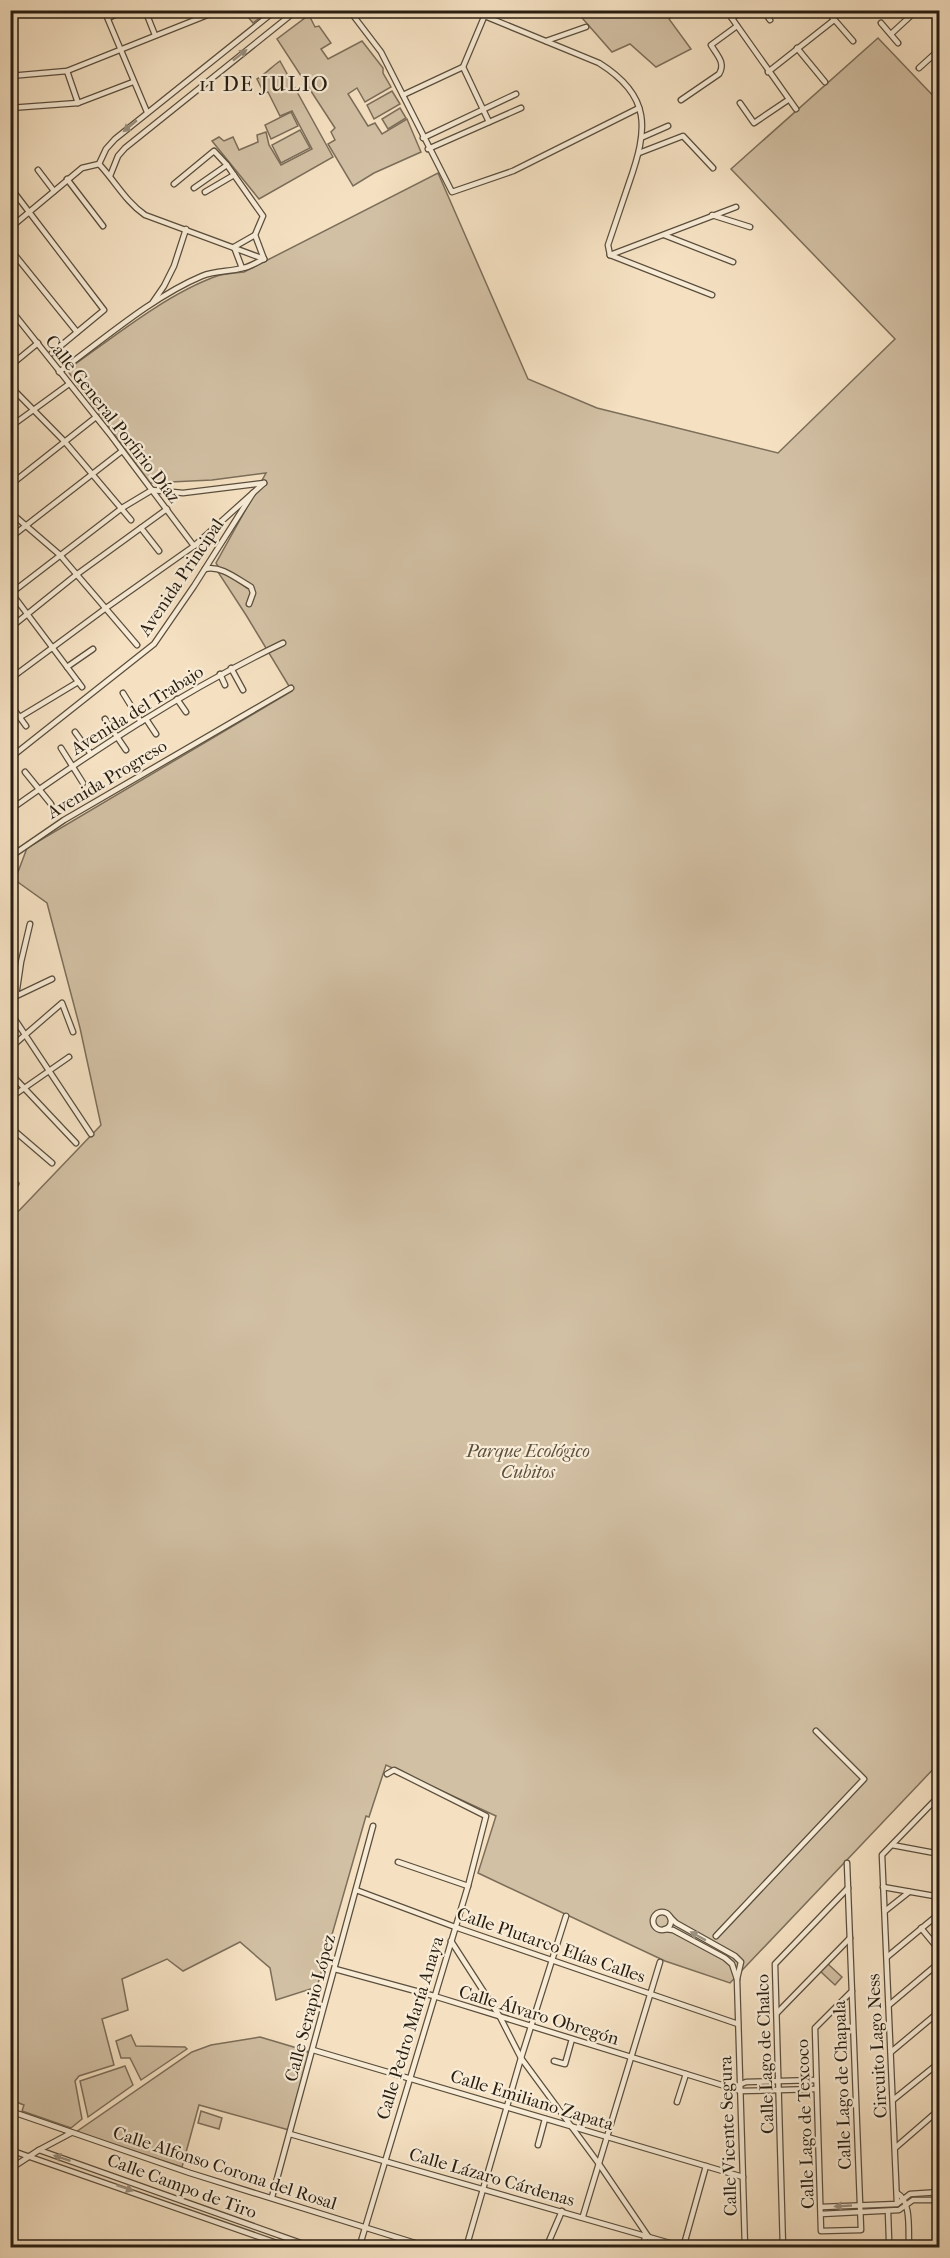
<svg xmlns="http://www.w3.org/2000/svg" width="950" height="2258" viewBox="0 0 950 2258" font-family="'IM FELL French Canon',serif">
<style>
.green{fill:#d2c0a4;stroke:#7c6e5a;stroke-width:1.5}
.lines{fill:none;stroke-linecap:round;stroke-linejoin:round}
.minor-casing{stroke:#5a4e3d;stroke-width:7}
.minor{stroke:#f8ecd7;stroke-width:4.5}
.oneway{fill:#9a8f7e}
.labels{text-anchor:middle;stroke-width:4.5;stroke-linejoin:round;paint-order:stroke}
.street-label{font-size:18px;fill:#271d11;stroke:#f8ecd7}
.park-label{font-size:18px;font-style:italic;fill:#5a4e3d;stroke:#f8ecd7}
.quarter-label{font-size:21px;letter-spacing:1.5px;fill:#271d11;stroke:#f8ecd7}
</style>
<rect width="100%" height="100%" fill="#f5e1c2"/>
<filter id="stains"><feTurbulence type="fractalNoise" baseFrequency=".00333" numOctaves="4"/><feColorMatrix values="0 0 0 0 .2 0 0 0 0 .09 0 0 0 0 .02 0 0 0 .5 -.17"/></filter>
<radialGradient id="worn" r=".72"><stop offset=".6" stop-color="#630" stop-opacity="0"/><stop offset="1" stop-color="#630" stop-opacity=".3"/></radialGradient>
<g class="green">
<path d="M243,11h26l-16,12z"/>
<path d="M576,11h103l-10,8 22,30 -35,18 -26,-23 -18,8z"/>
<path d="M309,15l6,12 4,-1 12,17 -10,6 7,10 34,-18 21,27v5l8,14 -26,15 -8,-14 -9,6 20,32 7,-3 7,11 25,-15 14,33 -47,21 -21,13 -25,-42 7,-4 -4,-8 4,-4 -58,-89z"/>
<path d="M878,38l62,65 -1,1660 -209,220 -65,-22 -187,-88 18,-57 -110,-51 -17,52 -3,-1 -49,171 -41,13 -6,-32 -30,-26 -57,29 -16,-12 -45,20 6,31 -26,9 12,46 -35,11 -4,5 7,38 -11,9 -49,-17 2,-6 -13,-5v-881l90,-94 -21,-97 -33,-125 -32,-23 12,-32 265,-157 -46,-76 -30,-46 3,-1 -3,-5 50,-90 -54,7 -62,3 -83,-113c44,-31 99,-76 150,-94 8,-3 18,-3 27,-4l194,-99 90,206 69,29 181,45 117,-114 -164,-170z"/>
<path d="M280,61l53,96 -74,42 -47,-58 7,-4 5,4 9,-4 6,13 19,-8 -1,-7 9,-3 3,13 12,20 31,-16 -20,-38 -12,5 -12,-24 -4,1 -7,-14c10,-6 14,-12 23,-18z"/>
<path d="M392,91l8,13 -26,15 -7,-14z"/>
<path d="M400,108l6,10 -18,11 -6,-10z"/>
<path d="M291,112l7,14 -27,13 -6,-14z"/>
<path d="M300,130l10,18 -29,15 -9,-18z"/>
<path d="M828,1964l14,13 -7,8 -15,-14z"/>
<path d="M131,2035l5,11 49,1 2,2 -46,31 -11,-22h-9l-5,-17z"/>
<path d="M260,2037l47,14 2,3 -20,76 -90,-25 -17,62 -106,-35 116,-80 19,-7z"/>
<path d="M125,2066l8,19 -45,32 -8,-36z"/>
<path d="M201,2111l21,7 -3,11 -21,-6z"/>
</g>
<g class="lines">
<defs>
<g id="minor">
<path d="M104,10l43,102"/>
<path d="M145,10l10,25"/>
<path d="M349,10l32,42 71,140 61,-21 126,-63"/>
<path d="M470,10l129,53c53,33 49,66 30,120 -7,21 -14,41 -21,62l2,10"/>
<path d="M726,10l70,99"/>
<path d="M763,10l7,10"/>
<path d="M826,10l27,31"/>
<path d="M932,10l8,9"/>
<path d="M108,18l18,-8"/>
<path d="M732,18l13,-8"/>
<path d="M881,23l17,20"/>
<path d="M891,34l26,-24"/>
<path d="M546,41l40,-14"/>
<path d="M797,48l28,34"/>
<path d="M463,67l26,55"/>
<path d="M919,68l21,-19"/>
<path d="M67,71l11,32"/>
<path d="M768,72l66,-52"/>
<path d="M10,76l57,-5 153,-61"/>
<path d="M403,95l60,-28 24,-57"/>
<path d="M681,100l38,-26c7,-11 -2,-19 -8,-29l26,-19"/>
<path d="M740,103l14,20 34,-23"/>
<path d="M10,108l68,-5 55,-21"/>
<path d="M643,137l25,-11"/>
<path d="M423,138l93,-44"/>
<path d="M428,149l93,-41"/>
<path d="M639,153l44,-17 30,32"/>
<path d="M99,164l7,-15 9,-10 161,-129"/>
<path d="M99,164c16,17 27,38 46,51l119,44"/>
<path d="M38,170l16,21"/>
<path d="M110,176l8,-20 7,-8 172,-138"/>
<path d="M67,179l36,47"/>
<path d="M174,184l40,-33 13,14 36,51 -8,19 9,24"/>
<path d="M10,187l94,123 -52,43"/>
<path d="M194,188l33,-23"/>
<path d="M205,192l29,-17"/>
<path d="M712,215l38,12"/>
<path d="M10,228l72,-60 17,-4"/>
<path d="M664,235l69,27"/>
<path d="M10,249l67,83"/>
<path d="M610,255l126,-48"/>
<path d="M610,255l102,40"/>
<path d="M242,268l-8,-21 21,-12"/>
<path d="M153,302l11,-16 10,-20 12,-37"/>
<path d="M10,309l99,124 85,113"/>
<path d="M10,366l28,-23"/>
<path d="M59,372c44,-32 93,-75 143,-96 14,-6 27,-4 41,-8 7,-1 14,-6 21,-9"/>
<path d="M10,386l55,56 66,78"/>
<path d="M10,427l59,-43"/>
<path d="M10,485l86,-68"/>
<path d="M10,512l50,43 77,90"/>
<path d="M141,528l18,23"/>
<path d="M10,538l112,-87"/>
<path d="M205,569c16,-4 32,10 46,18l2,6 -4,11"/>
<path d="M10,591l72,96"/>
<path d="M10,594l112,-86 30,-18 31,3 81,-10"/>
<path d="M10,628l66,-53 91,-66"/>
<path d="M67,667l26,-18"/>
<path d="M231,668l12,22"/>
<path d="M220,674l5,11"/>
<path d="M10,679l96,-71 88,-62 70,-63"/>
<path d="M123,693l18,29"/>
<path d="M177,699l9,13"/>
<path d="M10,704l16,22"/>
<path d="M20,717l58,-35"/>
<path d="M105,719l21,31"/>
<path d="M146,719l10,15"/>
<path d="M75,732l16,22"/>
<path d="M61,748l22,35"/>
<path d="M10,758l144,-114 40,-58 59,-93"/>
<path d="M25,772l26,32"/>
<path d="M10,810c87,-62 177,-121 273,-167"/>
<path d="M10,829l4,5"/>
<path d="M10,857l54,-37 227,-132"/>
<path d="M10,916l4,-8"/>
<path d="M16,996l5,-34 9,-38"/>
<path d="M10,999l42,-20"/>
<path d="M10,1012l81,122"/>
<path d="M10,1048l52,-45 11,29"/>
<path d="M10,1073l66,70"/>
<path d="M10,1098l59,-41"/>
<path d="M10,1127l42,36"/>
<path d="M10,1181l6,3"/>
<path d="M892,1845l48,9"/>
<path d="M398,1862l70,24"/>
<path d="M847,1863l14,367 -40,1 -6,-203 37,-37"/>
<path d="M883,1887l57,10"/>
<path d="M356,1890l99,37 283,97"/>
<path d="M885,1911l24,-19"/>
<circle cx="662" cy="1921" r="9"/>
<path d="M670,1917l6,6 59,33 6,6 -4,17 8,269"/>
<path d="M921,1928l19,23"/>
<path d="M665,1929l8,1 52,28 7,6 5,15"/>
<path d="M716,1936l148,-157 -48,-48"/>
<path d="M451,1941l49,76 21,41 78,106 57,84"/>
<path d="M887,1957l53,-44"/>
<path d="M335,1969l99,27 307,95 75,-2"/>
<path d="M889,2005l51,-43"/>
<path d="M777,2013l73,-75"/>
<path d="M313,2050l430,127"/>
<path d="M891,2052l49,-41"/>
<path d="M554,2061l11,3 7,-25"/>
<path d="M739,2085l7,-3 70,-2"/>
<path d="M893,2100l47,-38"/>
<path d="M677,2102l9,-28"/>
<path d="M10,2111l180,62 241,75"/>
<path d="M290,2134l397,114"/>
<path d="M538,2145l7,-26"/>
<path d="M895,2148l45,-39"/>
<path d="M10,2150l281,98"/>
<path d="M39,2150l276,98"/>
<path d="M10,2169l29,-19 32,-17"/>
<path d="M897,2193c15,8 11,39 12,55"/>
<path d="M272,2197l101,-371"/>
<path d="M897,2204l-15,-349 58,-60"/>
<path d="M821,2207l76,-3 13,-10 30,-2"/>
<path d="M888,2211l1,29"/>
<path d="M821,2214l78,-4 14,-10h27"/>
<path d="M583,2216l77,-254"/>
<path d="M359,2248l109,-362 18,-70 -92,-46 -7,4"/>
<path d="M466,2248l55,-190 45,-142"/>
<path d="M546,2248l16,-37"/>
<path d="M642,2248l4,-13"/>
<path d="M683,2248l23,-82"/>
<path d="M783,2248l-8,-284 73,-76"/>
</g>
</defs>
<use href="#minor" class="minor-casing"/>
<use href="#minor" class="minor"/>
</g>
<defs><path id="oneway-solid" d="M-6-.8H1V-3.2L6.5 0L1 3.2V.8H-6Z" transform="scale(1.5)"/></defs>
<g class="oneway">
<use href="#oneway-solid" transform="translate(240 55) rotate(-38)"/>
<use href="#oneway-solid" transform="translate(130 126) rotate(140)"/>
<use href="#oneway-solid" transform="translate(698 1936) rotate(-151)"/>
<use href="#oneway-solid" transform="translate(62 2158) rotate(-162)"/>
<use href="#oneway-solid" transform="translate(125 2188) rotate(19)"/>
<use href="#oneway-solid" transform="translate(843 2206) rotate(177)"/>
</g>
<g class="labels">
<g class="street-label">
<text transform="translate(113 419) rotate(52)" y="6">Calle General Porfirio Díaz</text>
<text transform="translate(181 577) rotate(-56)" y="6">Avenida Principal</text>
<text transform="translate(137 710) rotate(-32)" y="6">Avenida del Trabajo</text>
<text transform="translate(107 779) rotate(-31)" y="6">Avenida Progreso</text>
<text transform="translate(551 1945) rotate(19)" y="6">Calle Plutarco Elías Calles</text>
<text transform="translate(310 2008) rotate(-75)" y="6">Calle Serapio López</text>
<text transform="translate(539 2015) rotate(17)" y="6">Calle Álvaro Obregón</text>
<text transform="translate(410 2028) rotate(-73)" y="6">Calle Pedro María Anaya</text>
<text transform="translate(877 2046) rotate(-93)" y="6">Circuito Lago Ness</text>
<text transform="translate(765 2054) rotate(-92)" y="6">Calle Lago de Chalco</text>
<text transform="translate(842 2085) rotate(-92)" y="6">Calle Lago de Chapala</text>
<text transform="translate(532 2100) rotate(17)" y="6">Calle Emiliano Zapata</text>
<text transform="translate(805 2124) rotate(-92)" y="6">Calle Lago de Texcoco</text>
<text transform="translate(728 2136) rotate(-92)" y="6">Calle Vicente Segura</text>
<text transform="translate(225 2168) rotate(18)" y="6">Calle Alfonso Corona del Rosal</text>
<text transform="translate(492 2177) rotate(16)" y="6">Calle Lázaro Cárdenas</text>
<text transform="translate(182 2186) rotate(20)" y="6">Calle Campo de Tiro</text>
</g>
<g class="park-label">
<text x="528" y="1457">Parque Ecológico<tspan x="528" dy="21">Cubitos</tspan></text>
</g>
<g class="quarter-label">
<text x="264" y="91">11 DE JULIO</text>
</g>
</g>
<rect width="950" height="2258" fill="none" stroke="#f5e1c2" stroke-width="36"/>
<rect x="12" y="12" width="926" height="2234" fill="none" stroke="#271d11" stroke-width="3"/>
<rect x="18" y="18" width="914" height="2222" fill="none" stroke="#271d11" stroke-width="1.5"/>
<rect width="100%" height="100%" filter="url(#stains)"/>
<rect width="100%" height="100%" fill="url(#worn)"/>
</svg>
